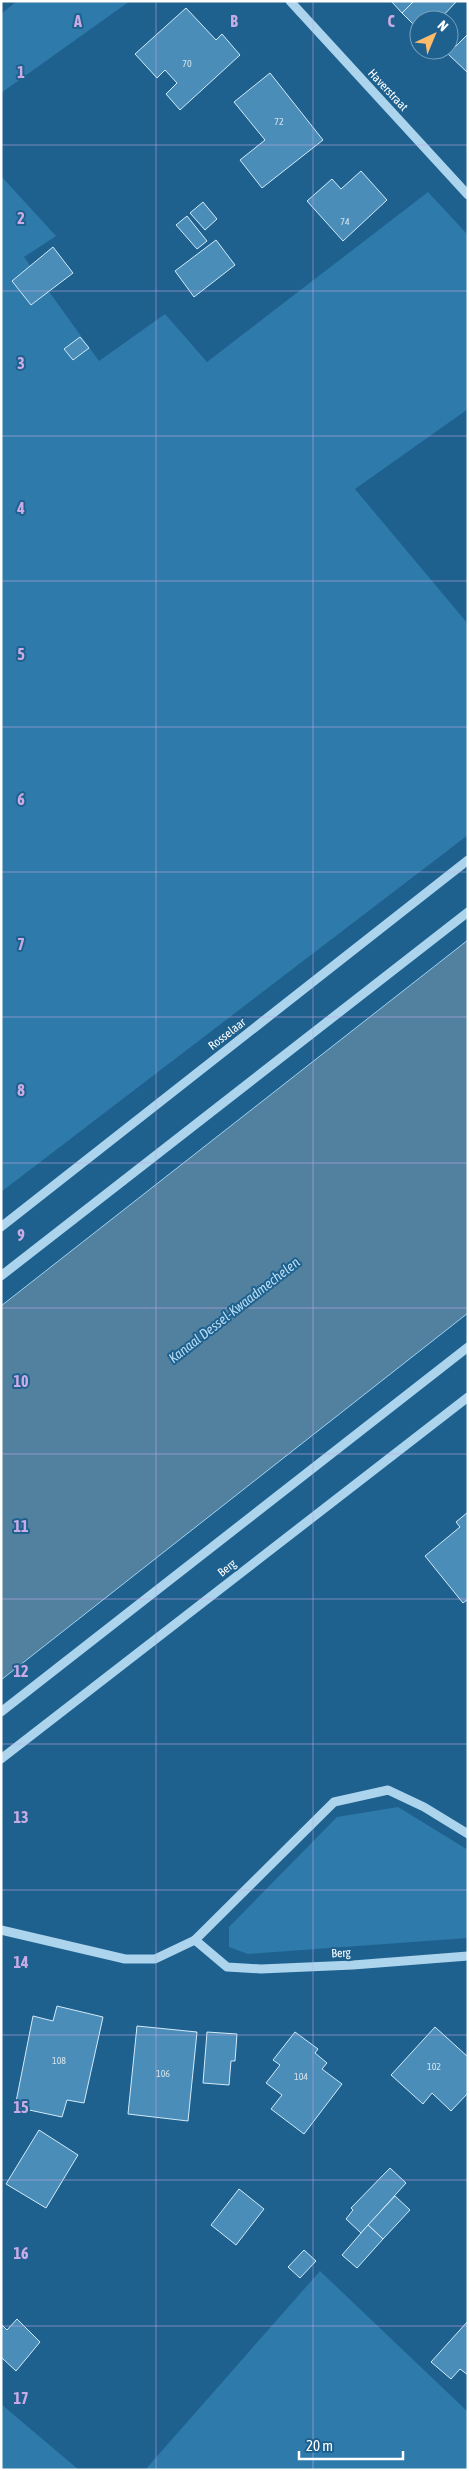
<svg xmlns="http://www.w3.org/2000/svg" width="469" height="2471" viewBox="0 0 469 2471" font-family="'Asap Condensed',sans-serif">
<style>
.green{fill:#2e7aaa}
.water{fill:#5281a0;stroke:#9fd1ef}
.building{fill:#4a8db8;stroke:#d2eaf9}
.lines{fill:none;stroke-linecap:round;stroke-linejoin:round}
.minor{stroke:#acd4ed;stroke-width:9}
.grid{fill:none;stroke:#caabe5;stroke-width:1;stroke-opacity:0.55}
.labels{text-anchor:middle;stroke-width:4;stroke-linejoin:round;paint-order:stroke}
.number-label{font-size:10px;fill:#d2e2ed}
.street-label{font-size:12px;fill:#fff;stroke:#1e618f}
.water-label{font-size:14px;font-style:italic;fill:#b8ddf4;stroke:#1e618f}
.grid-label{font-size:16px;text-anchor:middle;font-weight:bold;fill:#caabe5;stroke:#1e618f;stroke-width:4;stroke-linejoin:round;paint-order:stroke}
</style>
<rect width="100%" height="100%" fill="#1e618f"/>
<g class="green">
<path d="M17,1h113l-129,92v-79z"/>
<path d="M1,176l55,60 -32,21 75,104 66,-47 42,48 221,-170 40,43v174l-113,80 113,135v211l-467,357z"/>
<path d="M398,1807l70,43v88l-220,16 -19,-7v-20l108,-110z"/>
<path d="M320,2271l148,141v58h-323z"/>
<path d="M1,2404l78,66h-78z"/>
</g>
<path class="water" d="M468,940v373l-467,367v-374z"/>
<g class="building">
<path d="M391,1h23l-12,12z"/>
<path d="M414,1h43l-18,19h-20v10l-17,-17z"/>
<path d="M186,8l30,32 6,-6 18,21 -60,55 -14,-16 11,-11 -12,-13 -8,8 -22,-24z"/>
<path d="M468,34v39l-20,-19z"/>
<path d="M270,73l53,67 -61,48 -22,-28 25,-20 -31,-38z"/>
<path d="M361,171l26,29 -44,41 -36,-40 25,-22 9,10z"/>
<path d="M203,202l14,17 -12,11 -15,-17z"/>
<path d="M187,216l20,25 -10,8 -21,-24z"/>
<path d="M216,240l19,25 -41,32 -19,-26z"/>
<path d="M53,247l20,26 -42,32 -19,-24z"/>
<path d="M80,337l9,11 -16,12 -9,-11z"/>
<path d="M468,1512v87l-5,4 -38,-47 35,-29 -4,-5z"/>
<path d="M57,2006l46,11 -19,86 -17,-3 -5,17 -47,-10 18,-91 20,5z"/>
<path d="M137,2026l60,6 -9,89 -60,-7z"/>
<path d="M435,2027l33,30v36l-17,18 -19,-18 -9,11 -32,-29z"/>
<path d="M207,2032l30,2 -2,27h-4l-2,24 -26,-2z"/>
<path d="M295,2032l23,17 -3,4 12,10 -5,6 20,15 -38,50 -33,-25 11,-14 -16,-12 14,-18 -7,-5z"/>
<path d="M39,2130l39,25 -32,53 -40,-24z"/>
<path d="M390,2168l16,15 -45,50 -15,-14 7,-9 -2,-2z"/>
<path d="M239,2189l25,20 -28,36 -25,-20z"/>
<path d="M395,2196l15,14 -27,29 -15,-14z"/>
<path d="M368,2225l15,14 -26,29 -15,-13z"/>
<path d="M304,2250l12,11 -16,17 -12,-11z"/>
<path d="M17,2319l23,23 -24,29 -15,-14v-33l6,6z"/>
<path d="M468,2321v54l-8,-6 -9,10 -20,-17z"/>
</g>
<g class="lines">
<g class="minor">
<path d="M290,1l178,194"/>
<path d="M1,1227l467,-367"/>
<path d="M1,1276l467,-364"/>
<path d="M1,1712l467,-365"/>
<path d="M1,1759l467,-362"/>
<path d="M1,1930l124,29h30l40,-19 32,27 34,2 92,-4 115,-9"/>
<path d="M195,1940l139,-138 54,-12 36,17 44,27"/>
</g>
</g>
<path class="grid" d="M156,1v2469M313,1v2469M1,145h467M1,291h467M1,436h467M1,581h467M1,727h467M1,872h467M1,1017h467M1,1163h467M1,1308h467M1,1454h467M1,1599h467M1,1744h467M1,1890h467M1,2035h467M1,2180h467M1,2326h467"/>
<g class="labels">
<g class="number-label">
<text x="187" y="67">70</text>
<text x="279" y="125">72</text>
<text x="345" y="225">74</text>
<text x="59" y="2064">108</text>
<text x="434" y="2070">102</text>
<text x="163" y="2077">106</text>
<text x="301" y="2080">104</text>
</g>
<g class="street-label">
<text transform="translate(388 90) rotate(47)" y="4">Haverstraat</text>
<text transform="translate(227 1034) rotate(-38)" y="4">Rosselaar</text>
<text transform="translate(227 1568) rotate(-38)" y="4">Berg</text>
<text transform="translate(341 1953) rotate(-3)" y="4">Berg</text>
</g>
<g class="water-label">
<text transform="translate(234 1310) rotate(-38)" y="5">Kanaal Dessel-Kwaadmechelen</text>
</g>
</g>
<g class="grid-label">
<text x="78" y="27">A</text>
<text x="234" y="27">B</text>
<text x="391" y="27">C</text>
<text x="21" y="78">1</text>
<text x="21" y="224">2</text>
<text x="21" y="369">3</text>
<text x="21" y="514">4</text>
<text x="21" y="660">5</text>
<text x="21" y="805">6</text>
<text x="21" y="950">7</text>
<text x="21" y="1096">8</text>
<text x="21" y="1241">9</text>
<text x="21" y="1387">10</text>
<text x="21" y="1532">11</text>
<text x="21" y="1677">12</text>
<text x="21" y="1823">13</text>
<text x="21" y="1968">14</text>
<text x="21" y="2113">15</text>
<text x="21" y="2259">16</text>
<text x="21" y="2404">17</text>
</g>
<rect width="469" height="2471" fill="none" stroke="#ffffff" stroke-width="5"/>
<g transform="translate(434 35) rotate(44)"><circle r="24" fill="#1e618f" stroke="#78a0bc"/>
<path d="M0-4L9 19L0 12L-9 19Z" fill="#fcbc6b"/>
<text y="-8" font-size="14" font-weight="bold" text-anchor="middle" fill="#ffffff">N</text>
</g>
<path d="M299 2451v8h104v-8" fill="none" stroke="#ffffff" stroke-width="2.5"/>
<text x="306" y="2451" font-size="15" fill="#ffffff" stroke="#1e618f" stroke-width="4" paint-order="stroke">20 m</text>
</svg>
